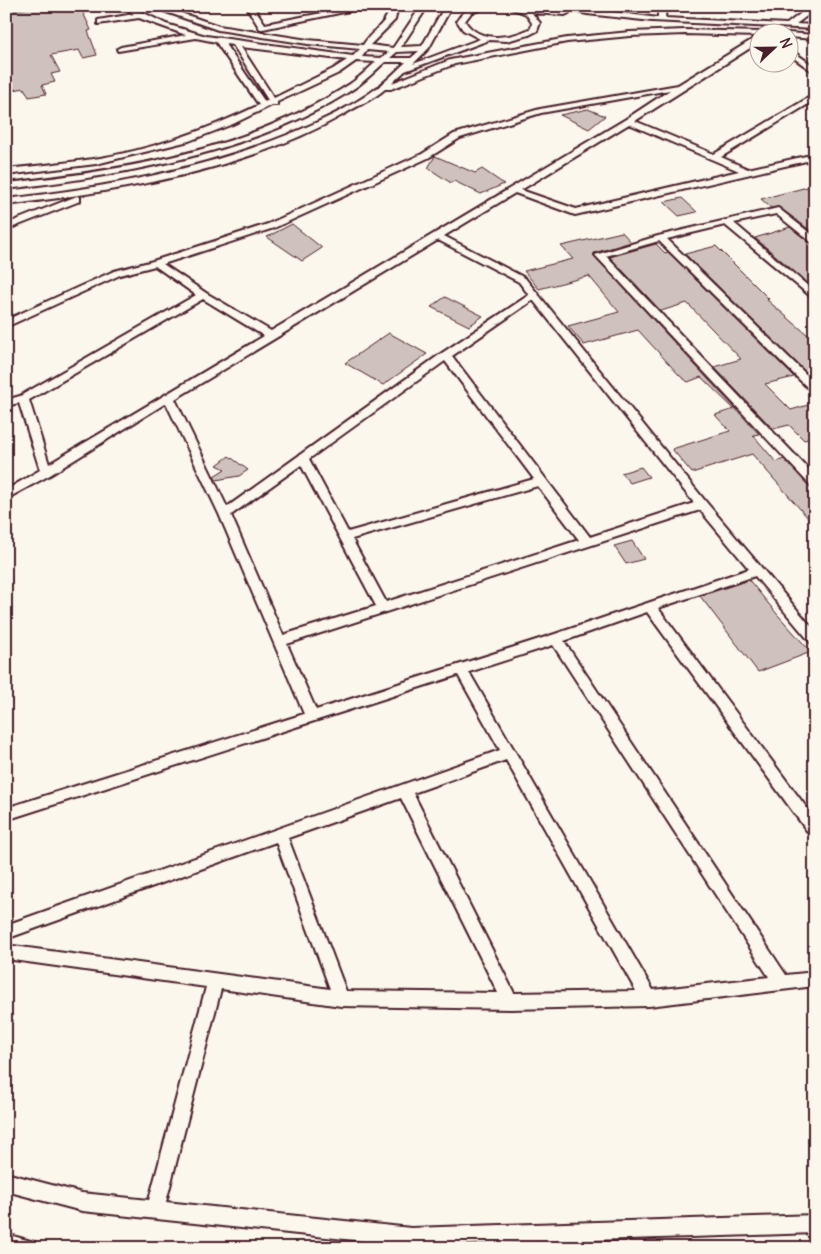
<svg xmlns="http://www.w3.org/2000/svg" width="821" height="1254" viewBox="0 0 821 1254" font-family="Delius,sans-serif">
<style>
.building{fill:#cfc2bc;stroke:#4a1f2b}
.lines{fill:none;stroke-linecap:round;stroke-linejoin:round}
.minor-casing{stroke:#4a1f2b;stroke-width:4}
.minor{fill:#fbf7ec;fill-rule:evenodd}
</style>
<rect width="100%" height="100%" fill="#fbf7ec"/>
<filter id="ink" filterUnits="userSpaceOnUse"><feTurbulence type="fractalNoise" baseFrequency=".02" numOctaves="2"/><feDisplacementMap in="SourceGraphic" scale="10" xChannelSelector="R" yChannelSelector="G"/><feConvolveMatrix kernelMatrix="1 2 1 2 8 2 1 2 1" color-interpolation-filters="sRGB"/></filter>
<g filter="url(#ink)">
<g class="building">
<path d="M40,6h40l11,24 -3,1 9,24 -14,3 -4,-8 -28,5 9,17 -9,2 4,8 -13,3 4,9 -17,3 -5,-9 -10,2 -4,-12 -4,1v-67z"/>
<path d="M588,109l17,7 -16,13 -29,-14z"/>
<path d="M435,156l40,17 7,-4 22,15 -23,10 -27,-13 -3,2 -23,-15z"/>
<path d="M815,185v49l-36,-27 -8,1 -10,-9z"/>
<path d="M682,198l15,14 -18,4 -15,-14z"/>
<path d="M292,224l30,24 -20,13 -35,-24z"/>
<path d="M790,227l25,20v42l-60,-51z"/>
<path d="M622,232l9,10 -37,11v3l165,178 -6,1 23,27 8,-3 26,28 5,2v37l-63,-72 -60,19 -20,-24 58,-18 -15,-16 19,-6 -33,-32 -13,5 -8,-6 -42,-46 -54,15 -16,-19 51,-14 -30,-36 -50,13 -15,-18 49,-12 -12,-13z"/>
<path d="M656,244l9,9 3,-1 126,125 -29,7 26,26 24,-7v34l-11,3 -15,-15 -16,4 -59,-62 27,-8 -54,-56 -26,8 -51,-54z"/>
<path d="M716,246l53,53 -2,1 48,41v31l-7,2 -123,-120z"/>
<path d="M445,297l38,19 -14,10 -38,-19z"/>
<path d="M389,333l38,21 -44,31 -38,-22z"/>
<path d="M229,456l19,14 -9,6 -23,4 -2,-4 11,-7 -8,-4z"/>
<path d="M641,467l8,10 -19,6 -9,-10z"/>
<path d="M632,541l12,18 -18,5 -12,-18z"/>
<path d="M749,580l28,34 34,38 -53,20 -58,-76z"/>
</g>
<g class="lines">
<defs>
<g id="minor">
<path d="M122,6h8l36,18 40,12 147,20 7,-7 -52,-5 -90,-14 -69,-24h11l59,20 89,14 55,5c10,-16 24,-20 27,-39h8l-3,14 -25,25 23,3 28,-42h7l-27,41 21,-1 23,-40h7l-23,42 -16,16 67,-25 -17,-9 -6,-9c8,-14 19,-15 33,-15l-19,7 -6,8c13,22 46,18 66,7l1,-5 -6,-9 -21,-8 60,5 4,2 -4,2 -33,-2 8,10 -3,8 -8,4 -23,6 -17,-1 -84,31 -13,12 58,-23 117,-22 63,-6 55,-2 76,2h-3v4l-73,-2 -55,2 -63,6 -112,22 -64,25h-6c-11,10 -26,16 -39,24 -100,58 -226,78 -340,92v-6c96,-11 191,-28 281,-64 30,-12 61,-26 87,-45 12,-8 21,-18 32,-28h-21c-9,8 -19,18 -29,25 -96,65 -237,89 -350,102v-6c117,-12 243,-33 344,-99 9,-6 18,-15 26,-22l-20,-1 -17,12 -62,29v3h-5l-39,19 -44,17 -93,23 -90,11v-6c30,-3 59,-6 88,-10 57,-9 113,-29 165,-54l-43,-63 -20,-4 -78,13 -1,-2 4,-2 65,-12 -47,-17 -41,6v-4l36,-6zM225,44l8,1 35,55 -3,2zM241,47l106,13 -14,9 -59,29zM367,50l22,2 -8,6 -19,-1zM419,51l-8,7h-21l7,-6z"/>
<path d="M246,6h7l12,18 93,-18h15l-110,23h-3z"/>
<path d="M552,6h16l90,12v-12h8l-1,12 122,6 23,-18h5v4l-19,14 19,1v4l-163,-8 -65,-7z"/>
<path d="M788,33l27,2v4l-27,-2z"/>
<path d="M755,38h3v5l-123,78 79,33 101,-60v6l-94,57 27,12 67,-15v5l-240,56 -60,-22 -71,43 81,42 181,224 109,129v14l-4,-2 -56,-67 -97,32 157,211v18l-5,-2 -163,-223 -83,29 222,334 29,-3v14l-166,20 -139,3 -169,-3 -120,-17 -55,213 245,26 404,-13v18l-404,13 -329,-35 -76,-20v-18l76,20 67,7 57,-213 -200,-28v-14l324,44 -54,-147 -270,97v-14l494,-175 -42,-75 -452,145v-12l298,-94 -85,-200 -53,-111 -116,72 -44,24v-9l34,-20 -21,-67 -13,3v-6l14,-4 176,-101 -41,-29 -35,9 -114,52v-7l108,-49 39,-10 115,-37 154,-70 32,-20 86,-25 138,-24zM670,90l-44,29 -355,212 -65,-38 -43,-29 111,-36 154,-70 32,-20 81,-25zM629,124l110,47 -163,38 -55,-19zM438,240l81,42 10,13 -87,58 -215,154 -52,-108zM203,299l61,37 -215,128 -20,-64zM533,300l161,203 -104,34 -138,-181zM445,361l89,118 -186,53 -39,-73zM301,465l75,141 -93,29 -52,-120zM538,486l41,54 -193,62 -34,-63zM700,510l49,59 -197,66 -236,75 -29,-66zM553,645l216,332 -116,13 -184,-318zM506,760l130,231 -122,2 -101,-200zM401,798l97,195 -152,-2 -58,-153z"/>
<path d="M788,48l27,19v6l-27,-19z"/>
<path d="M77,196l3,1v4l-74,29v-6z"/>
<path d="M778,208l37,29v8l-39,-31 -42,9 81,69v8l-90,-75 -58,14 148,144v9l-4,-1 -152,-150 -53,15 209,220v11l-4,-1 -216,-231 63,-19z"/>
<path d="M6,1234l28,8 3,6h-31z"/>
</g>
</defs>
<use href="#minor" class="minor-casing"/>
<use href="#minor" class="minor"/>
</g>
</g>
<rect width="821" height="1254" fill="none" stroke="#fbf7ec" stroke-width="25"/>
<rect x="12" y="12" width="796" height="1229" fill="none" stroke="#4a1f2b" stroke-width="2" filter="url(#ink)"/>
<g transform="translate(774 48) rotate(68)"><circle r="24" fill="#fbf7ec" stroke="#b4a19f"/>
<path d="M0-4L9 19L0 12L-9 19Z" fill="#4a1f2b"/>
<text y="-8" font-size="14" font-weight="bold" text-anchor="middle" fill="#4a1f2b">N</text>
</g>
</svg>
